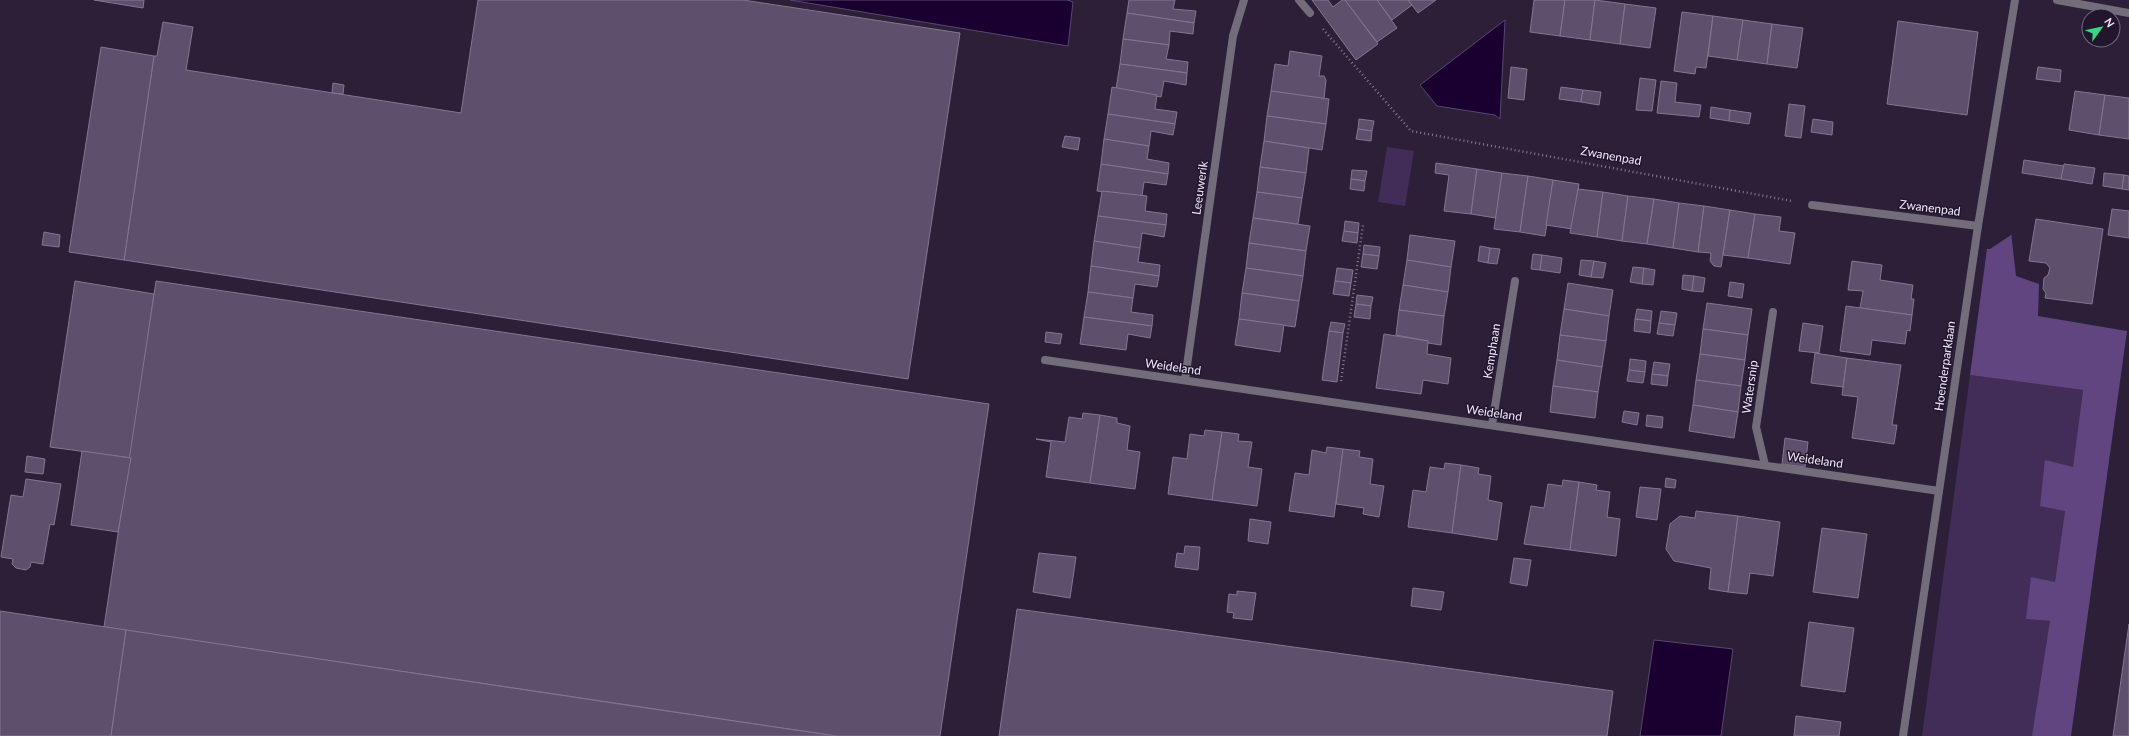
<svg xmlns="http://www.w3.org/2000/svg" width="2129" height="736" viewBox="0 0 2129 736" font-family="Lato,sans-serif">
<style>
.green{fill:#422d59}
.forest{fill:#614581}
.water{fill:#190031;stroke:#5a466e}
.building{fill:#5c506c;stroke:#837694}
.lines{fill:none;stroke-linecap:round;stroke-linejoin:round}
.path{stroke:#857b90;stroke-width:2.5;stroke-dasharray:1 3;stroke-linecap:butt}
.street{stroke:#736d7b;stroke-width:8}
.labels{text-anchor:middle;stroke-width:3;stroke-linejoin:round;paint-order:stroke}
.street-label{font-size:12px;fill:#f2ebfc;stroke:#21162e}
</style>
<rect width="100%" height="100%" fill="#2b2038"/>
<g class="green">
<path d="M1387,147l27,4 -9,55 -27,-4z"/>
<path d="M1970,375l113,15 -10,78 -28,-7 20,50 -10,71 -29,37 24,2 -8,115h-120z"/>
</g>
<path class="forest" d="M2011,232l5,44 23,8 -1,32 89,15 -56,405h-39l18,-115 -24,-2 5,-42 24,5 10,-71 -25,-5 5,-46 28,7 10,-77 -113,-15 17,-126h3l21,-14z"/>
<g class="water">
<path d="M790,0h277l6,2 -5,44z"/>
<path d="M1505,20l-5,99 -5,-4 -58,-9 -17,-21z"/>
<path d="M1654,640l79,9 -12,87h-81z"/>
</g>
<g class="building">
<path d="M94,0h50l-1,8z"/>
<path d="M478,0h265l217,33 -52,346 -784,-119 30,-204h3l6,-34 30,5 -7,43 275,43z"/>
<path d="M1129,0h46l-2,9 23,2 -2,12 -67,-10z"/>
<path d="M1312,0h16l5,7 9,-7h3l33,44 -22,16z"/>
<path d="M1345,0h32l20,28 -20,14z"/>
<path d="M1377,0h31l4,5 -20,15z"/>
<path d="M1408,0h28l-18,13z"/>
<path d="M1534,0h31l-5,36 -30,-4z"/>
<path d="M1565,0h30l-5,40 -30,-4z"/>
<path d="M1595,0l30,4 -5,40 -30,-4z"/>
<path d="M1625,4l31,4 -6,40 -30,-4z"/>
<path d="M1682,12l31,4 -7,52 -10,-1 -1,7 -21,-3z"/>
<path d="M1127,13l67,10 -1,11 -23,-3 -1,14 -46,-6z"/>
<path d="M1713,16l30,4 -6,40 -29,-4z"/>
<path d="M1743,20l29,4 -5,40 -30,-4z"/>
<path d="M1898,21l80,11 -11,83 -80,-11z"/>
<path d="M1772,24l31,4 -6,40 -30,-4z"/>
<path d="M1123,39l46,6 -3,14 22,3 -1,11 -67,-9z"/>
<path d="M101,47l53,9 -30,204 -55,-8z"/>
<path d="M1290,51l32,5 -3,20h5l2,4 -2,19 -53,-8 4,-27 13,2z"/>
<path d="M1120,64l67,9 -1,12 -22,-4 -3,16 -45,-8z"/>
<path d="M1511,67l16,2 -3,31 -16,-2z"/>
<path d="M2038,67l23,3 -1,12 -24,-3z"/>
<path d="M1640,78l16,2 -4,31 -16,-1z"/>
<path d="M1661,81l16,2 -2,19 26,3 -2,12 -42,-4z"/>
<path d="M333,83l11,2 -1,9 -11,-1z"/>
<path d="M1112,87l45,8 -2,14 22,3 -2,12 -67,-10z"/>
<path d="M1561,87l22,3 -2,12 -22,-3z"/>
<path d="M1583,90l18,2 -2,13 -18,-3z"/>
<path d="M1271,91l58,8 -3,25 -59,-8z"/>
<path d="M2075,91l30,4 -6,40 -30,-5z"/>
<path d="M2105,95l24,3v41l-30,-4z"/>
<path d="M1789,104l16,2 -4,32 -16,-2z"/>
<path d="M1711,107l19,3 -1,11 -19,-3z"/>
<path d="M1730,110l21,3 -2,11 -20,-3z"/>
<path d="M1108,114l67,10 -2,11 -22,-4 -2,15 -45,-7z"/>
<path d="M1267,116l59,8 -4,26 -58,-9z"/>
<path d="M1359,119l15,2 -2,10 -14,-2z"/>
<path d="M1813,119l20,3 -1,13 -21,-3z"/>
<path d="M1358,129l14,2 -1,10 -15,-2z"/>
<path d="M1065,136l15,2 -2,12 -16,-3z"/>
<path d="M1104,139l45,7 -2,13 22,4 -1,11 -67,-10z"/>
<path d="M1264,141l45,7 -3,25 -46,-6z"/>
<path d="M2024,160l40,6 -3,13 -39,-6z"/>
<path d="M1436,163l41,6 -6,45 -27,-3 5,-36 -14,-2z"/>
<path d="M1101,164l67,10 -2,11 -22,-3 -2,14 -45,-5z"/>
<path d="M2064,164l31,4 -3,16 -31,-5z"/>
<path d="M1260,167l46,6 -4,25 -45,-6z"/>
<path d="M1477,169l25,4 -6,45 -25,-4z"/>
<path d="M1352,170l15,1 -2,10 -14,-2z"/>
<path d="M1502,173l26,3 -8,56 -26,-3z"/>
<path d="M2104,173l20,2 -2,14 -19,-3z"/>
<path d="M2124,175l5,1v14l-7,-1z"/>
<path d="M1528,176l25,4 -8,56 -25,-4z"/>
<path d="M1351,179l14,2 -1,10 -14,-2z"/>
<path d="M1553,180l26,4 -7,45 -26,-4z"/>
<path d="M1578,189l25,3 -6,45 -27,-4z"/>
<path d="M1102,191l45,5 -2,15 22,3 -1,11 -68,-9z"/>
<path d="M1257,192l45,6 -4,26 -45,-6z"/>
<path d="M1603,192l25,4 -6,45 -25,-4z"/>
<path d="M1628,196l26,3 -7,45 -25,-3z"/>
<path d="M1654,199l25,4 -6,45 -26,-4z"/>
<path d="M1679,203l25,3 -6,46 -25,-4z"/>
<path d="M1704,206l26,4 -9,57 -7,-1 -4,-5 1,-8 -13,-1z"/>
<path d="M2112,209l17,2v27l-21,-3z"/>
<path d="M1730,210l25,4 -7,44 -25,-3z"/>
<path d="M1755,214l26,3 -2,14 16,2 -5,31 -42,-6z"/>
<path d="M1098,216l68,9 -2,12 -22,-4 -2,15 -46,-7z"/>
<path d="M1253,218l57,8 -4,25 -57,-8z"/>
<path d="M2036,219l67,10 -11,75 -47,-6 1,-5 -3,-4 1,-11 4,-3 2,-7 -4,-5 -17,-2z"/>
<path d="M1345,221l14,2 -1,10 -14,-2z"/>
<path d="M1344,231l14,2 -1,10 -15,-2z"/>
<path d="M44,232l16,3 -1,12 -17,-2z"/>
<path d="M1410,235l45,6 -4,26 -44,-7z"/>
<path d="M1094,241l46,7 -2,14 22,3 -1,11 -68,-10z"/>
<path d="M1249,243l57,8 -3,25 -57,-8z"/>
<path d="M1364,245l16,2 -1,9 -16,-2z"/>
<path d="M1480,246l10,2 -2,15 -10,-2z"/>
<path d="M1490,248l10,1 -3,15 -9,-1z"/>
<path d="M1363,254l16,2 -2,13 -16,-2z"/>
<path d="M1533,254l9,1 -2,15 -9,-1z"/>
<path d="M1542,255l20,3 -2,15 -20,-3z"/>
<path d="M1407,260l44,7 -3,25 -45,-7z"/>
<path d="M1581,260l13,1 -3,16 -12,-2z"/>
<path d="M1594,261l12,2 -3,15 -12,-1z"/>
<path d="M1852,261l30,4 -2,15 33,5 -2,14h3l-2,16 -52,-7 3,-17 -15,-1z"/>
<path d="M1091,266l68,10 -2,11 -22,-3 -2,14 -45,-6z"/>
<path d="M1633,267l11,1 -2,16 -12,-2z"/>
<path d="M1246,268l57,8 -4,25 -57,-8z"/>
<path d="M1337,268l16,2 -2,13 -16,-2z"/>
<path d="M1644,268l11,2 -2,15 -11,-1z"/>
<path d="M1683,275l11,1 -2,15 -10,-2z"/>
<path d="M1694,276l11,2 -2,14 -11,-1z"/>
<path d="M75,281l79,13 -23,164 -81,-11z"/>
<path d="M156,281l833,123 -49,332h-104l-732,-109z"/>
<path d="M1335,281l16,2 -2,13 -16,-2z"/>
<path d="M1730,282l14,2 -2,14 -14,-2z"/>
<path d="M1568,283l45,7 -4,26 -45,-7z"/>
<path d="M1403,285l45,7 -4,24 -45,-6z"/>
<path d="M1088,292l45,6 -2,14 22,3 -1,11 -68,-9z"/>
<path d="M1242,293l57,8 -4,26 -56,-8z"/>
<path d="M1357,295l16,2 -2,9 -15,-2z"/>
<path d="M1707,303l45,6 -4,26 -45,-6z"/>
<path d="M1356,304l15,2 -1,13 -16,-2z"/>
<path d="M1846,306l66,9 -2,16 -3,-1 -2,14 -33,-4 -2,15 -30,-4z"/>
<path d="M1564,309l45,7 -3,25 -46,-6z"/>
<path d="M1637,309l15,2 -1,10 -16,-2z"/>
<path d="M1399,310l45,6 -3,29 -13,-2v-2l-32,-6z"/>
<path d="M1661,311l16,2 -2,12 -16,-2z"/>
<path d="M1084,317l68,9 -2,12 -22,-4 -2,16 -46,-6z"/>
<path d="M1239,319l45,6 -4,27 -45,-7z"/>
<path d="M1635,319l16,2 -1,12 -16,-2z"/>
<path d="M1331,322l14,2 -2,9 -14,-2z"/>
<path d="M1659,323l16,2 -2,11 -16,-2z"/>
<path d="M1803,323l20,3 -4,27 -20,-2z"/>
<path d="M1703,329l45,6 -3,25 -45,-6z"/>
<path d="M1329,331l14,2 -6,49 -15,-2z"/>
<path d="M1046,332l16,2 -2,10 -15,-2z"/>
<path d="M1384,334l44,7 -1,13 24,4 -3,26 -25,-4 -2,14 -45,-6z"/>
<path d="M1560,335l46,6 -4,26 -45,-7z"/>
<path d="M1815,353l32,5 -4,29 -32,-4z"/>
<path d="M1700,354l45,6 -4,26 -45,-6z"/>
<path d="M1847,358l54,7 -9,60h5l-3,19 -42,-6 6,-41 -16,-2z"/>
<path d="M1630,359l16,2 -1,11 -16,-2z"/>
<path d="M1557,360l45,7 -4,25 -45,-6z"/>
<path d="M1654,362l16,2 -2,12 -16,-2z"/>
<path d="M1629,370l16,2 -2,11 -16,-2z"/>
<path d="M1652,374l16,2 -1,10 -16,-2z"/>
<path d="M1696,380l45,6 -3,26 -45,-7z"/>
<path d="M1553,386l45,6 -3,26 -45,-6z"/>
<path d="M1693,405l45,7 -4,26 -45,-7z"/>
<path d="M1624,411l15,2 -2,12 -15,-3z"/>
<path d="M1083,413l17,2 -10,68 -44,-6 5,-35 -15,-3 29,3 4,-25 13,2z"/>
<path d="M1100,415l17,3v5l13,3 -3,24 13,2 -5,37 -45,-6z"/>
<path d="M1647,415l16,2 -1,11 -16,-2z"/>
<path d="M1205,430l17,2 -10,68 -44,-6 5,-37 14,2 3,-25 14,2z"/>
<path d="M1222,432l17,2 -1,7 14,1 -4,25 14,2 -5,37 -45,-6z"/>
<path d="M1785,438l23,4 -3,25 -23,-3z"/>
<path d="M1327,447l16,2 -9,68 -45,-6 6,-38 14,2 3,-25 14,3z"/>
<path d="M1343,449l17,2 -1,6 14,2 -3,25 14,2 -5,31 -16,-3 1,-6 -28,-4z"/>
<path d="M82,451l49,7 -13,74 -47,-7z"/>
<path d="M27,456l18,3 -2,15 -18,-2z"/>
<path d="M1445,463l16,2 -9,68 -44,-6 5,-37 13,2 4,-25 14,2z"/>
<path d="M1461,465l18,3 -1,6 13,2 -3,24 14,3 -5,37 -45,-7z"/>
<path d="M1666,478l10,2 -1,8 -10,-1z"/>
<path d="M26,479l35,5 -7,41 -4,-1 -7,40 -12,-2 -1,5 -4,3 -10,-2 -4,-4 1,-5 -12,-2 10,-62 12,2z"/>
<path d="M1563,480l16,2 -9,68 -46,-6 7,-38 13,2 4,-24 14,2z"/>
<path d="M1579,482l18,3 -1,5 14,2 -3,25 13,2 -4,37 -46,-6z"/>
<path d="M1640,487l21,2 -4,31 -21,-3z"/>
<path d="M1696,511l42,5 -10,76 -19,-3 2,-21 -37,-7 -8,-12 4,-25 10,-8 15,2z"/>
<path d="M1738,516l42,6 -7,54 -23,-3 -3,21 -19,-2z"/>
<path d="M1250,519l21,3 -3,22 -20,-3z"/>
<path d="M1822,528l45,6 -9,64 -45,-6z"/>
<path d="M1185,546l15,1 -2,23 -23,-3 2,-14 7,1z"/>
<path d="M1039,553l37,4 -6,41 -37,-6z"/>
<path d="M1514,558l17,2 -4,26 -17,-3z"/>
<path d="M1413,588l31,4 -3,18 -30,-4z"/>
<path d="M1237,591l19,2 -4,27 -19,-2 1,-5 -7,-1 2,-18 8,1z"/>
<path d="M1017,609l596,82 -6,45h-608z"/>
<path d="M0,611l126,19 -15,106h-111z"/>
<path d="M1809,622l45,6 -9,64 -44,-6z"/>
<path d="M2129,624v112h-16z"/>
<path d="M126,630l500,75 210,31h-725z"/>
<path d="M1796,716l45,6 -2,14h-45z"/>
</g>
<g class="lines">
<g class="path">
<path d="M1323,29l88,102 381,70"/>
<path d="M1341,381l22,-156"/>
</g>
<g class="street">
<path d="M1299,0l11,13"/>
<path d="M2057,0l72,13"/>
<path d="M1812,205l166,21"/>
<path d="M1045,360l894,131"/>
<path d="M1185,380l48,-344 11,-36"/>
<path d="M1492,425l23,-144"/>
<path d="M1765,465l-9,-38 17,-115"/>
<path d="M1903,736l75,-510 37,-226"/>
</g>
</g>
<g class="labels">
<g class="street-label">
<text transform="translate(1611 156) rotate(10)" y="4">Zwanenpad</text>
<text transform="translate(1200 188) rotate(-82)" y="4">Leeuwerik</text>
<text transform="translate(1930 208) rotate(7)" y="4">Zwanenpad</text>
<text transform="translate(1492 351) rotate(-81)" y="4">Kemphaan</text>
<text transform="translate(1945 366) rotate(-82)" y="4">Hoenderparklaan</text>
<text transform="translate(1173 367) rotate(8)" y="4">Weideland</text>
<text transform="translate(1750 387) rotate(-82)" y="4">Watersnip</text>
<text transform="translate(1494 413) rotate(8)" y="4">Weideland</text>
<text transform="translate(1815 460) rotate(8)" y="4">Weideland</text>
</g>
</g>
<g transform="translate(2101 28) rotate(57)"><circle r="19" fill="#21162e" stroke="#756b80"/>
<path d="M0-3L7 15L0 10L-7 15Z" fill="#36d880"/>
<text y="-6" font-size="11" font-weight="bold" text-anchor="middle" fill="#f2ebfc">N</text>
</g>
</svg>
